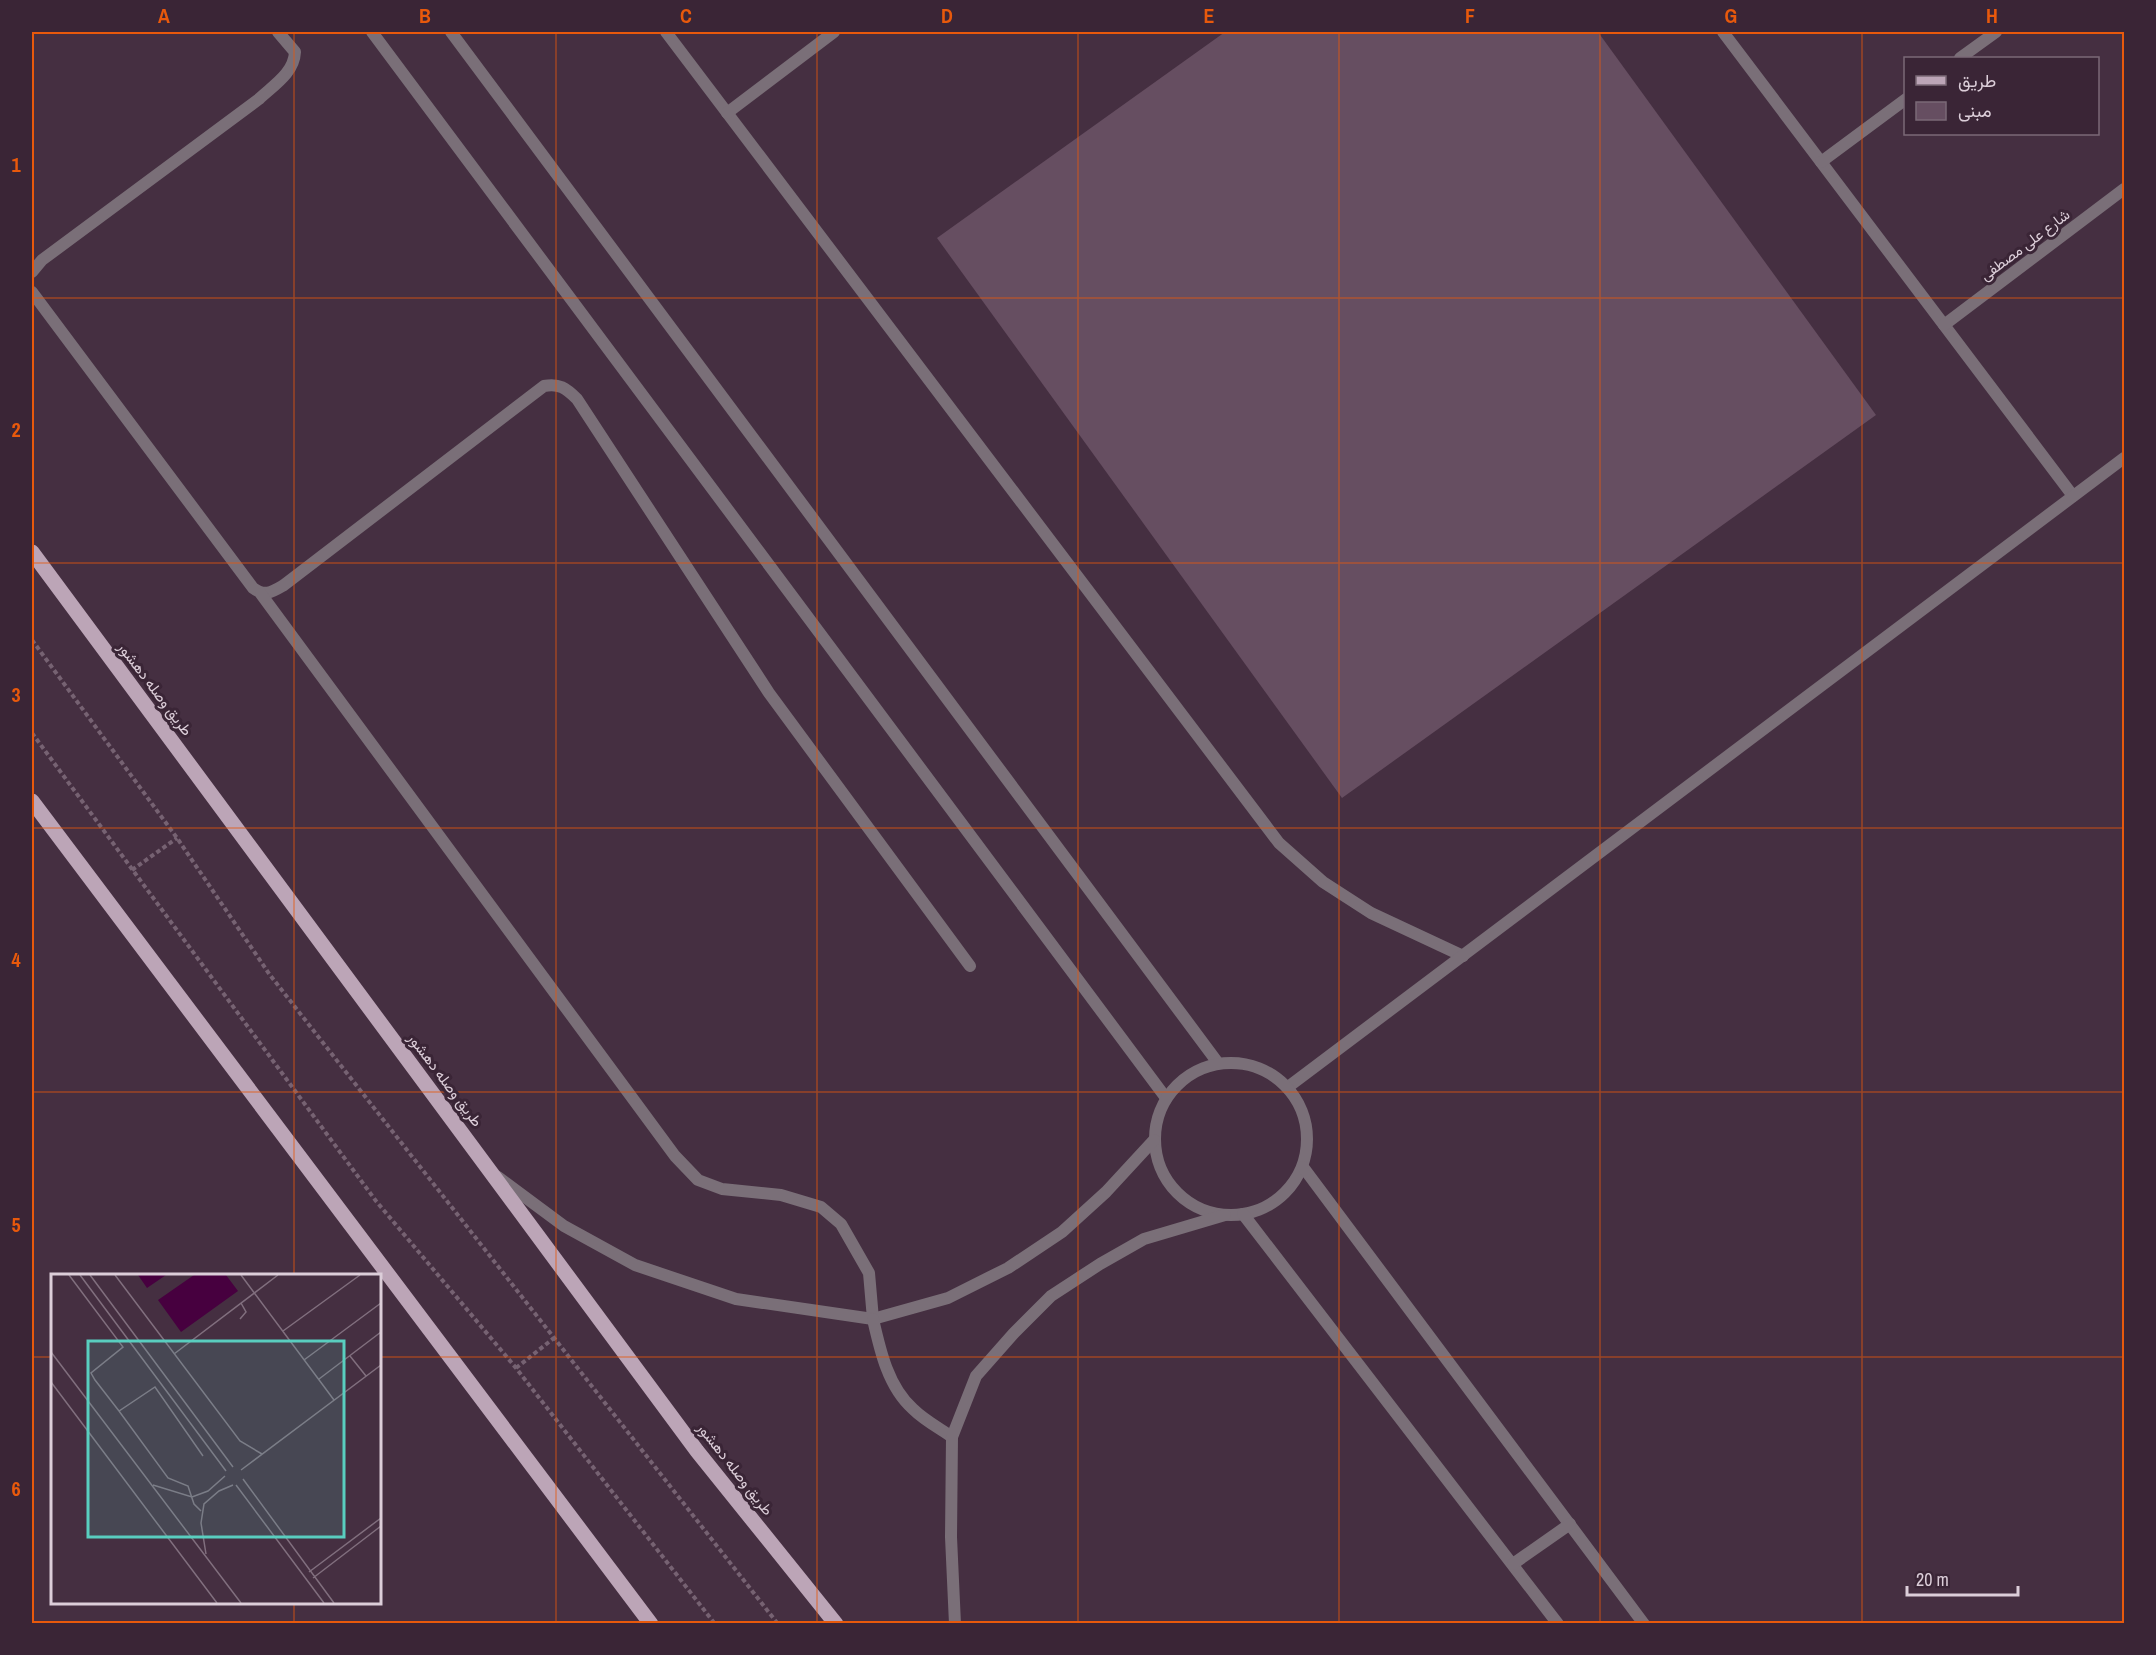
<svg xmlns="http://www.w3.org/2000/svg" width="2156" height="1655" viewBox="0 0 2156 1655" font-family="'Archivo Narrow',Vazirmatn,sans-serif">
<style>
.building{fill:#664e61}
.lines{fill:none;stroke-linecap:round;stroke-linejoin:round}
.path{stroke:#766272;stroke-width:4;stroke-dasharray:4.5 3;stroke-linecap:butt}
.service{stroke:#7a6f78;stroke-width:12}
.minor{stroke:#7a6f78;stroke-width:12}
.primary{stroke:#bca5b7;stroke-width:15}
.grid{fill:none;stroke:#e8590c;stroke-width:1.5;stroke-opacity:0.55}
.labels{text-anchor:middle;stroke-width:6;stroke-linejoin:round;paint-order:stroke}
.street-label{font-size:15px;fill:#dcced9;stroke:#3a2536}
.inset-road{fill:none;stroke:#816f7e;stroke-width:1.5}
.view{fill:#59cebf;fill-opacity:0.15;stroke:#59cebf;stroke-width:3}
.inset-edge{fill:none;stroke:#dcced9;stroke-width:3}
.neatline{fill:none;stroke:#e8590c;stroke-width:2}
.grid-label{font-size:20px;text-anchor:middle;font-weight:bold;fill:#e8590c}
</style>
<rect width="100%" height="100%" fill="#452f41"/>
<path class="building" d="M1225,32h373l278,383 -534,383 -405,-560z"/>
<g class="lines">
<g class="path">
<path d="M32,640l145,198 93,137 508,649"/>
<path d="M32,733l344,468 140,167 199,256"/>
<path d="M132,870l45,-32"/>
<path d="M516,1368l38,-30"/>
</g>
<g class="service">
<path d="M666,32l613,811 44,39 48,31 92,43"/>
<path d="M1723,32l350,464"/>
<path d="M1960,58l36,-26"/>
<path d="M727,113l107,-81"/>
<path d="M1821,162l85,-63"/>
<path d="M32,272l10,-12 217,-161c15,-14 35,-26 36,-47l-17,-20"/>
<path d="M32,292l221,296c12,9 19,4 31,-3l260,-199c15,-3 22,2 33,13l192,294 201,273"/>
<path d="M1944,325l180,-136"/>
<path d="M261,594l414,562 23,24 24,9 59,6 40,12 20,17 28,49 4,46"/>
<path d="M1288,1087l836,-629"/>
</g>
<g class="minor">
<path d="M372,32l794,1066"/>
<path d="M451,32l767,1031"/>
<circle cx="1231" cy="1139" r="76"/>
<path d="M1303,1167l341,457"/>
<path d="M498,1177l66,49 71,39 101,34 137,20 75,-21 60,-30 54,-36 44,-40 48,-52"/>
<path d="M1243,1214l315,410"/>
<path d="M873,1319c7,31 15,68 40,90 11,11 26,19 39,28"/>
<path d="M1513,1564l57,-40"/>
<path d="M955,1624l-4,-87 1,-100 24,-61 38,-43 37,-37 49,-32 44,-25 81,-24"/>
</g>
<g class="primary">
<path d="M32,552l665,899 139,173"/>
<path d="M32,801l619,823"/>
</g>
</g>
<path class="grid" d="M294,32v1244M556,32v1592M817,32v1592M1078,32v1592M1339,32v1592M1600,32v1592M1862,32v1592M32,298h2092M32,563h2092M32,828h2092M32,1092h2092M32,1357h20M380,1357h1744M294,1602v22"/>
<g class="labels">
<g class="street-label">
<text transform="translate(2025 245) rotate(-37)" y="5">شارع على مصطفى</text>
<text transform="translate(155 689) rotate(53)" y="5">طريق وصله دهشور</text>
<text transform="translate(445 1080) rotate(53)" y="5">طريق وصله دهشور</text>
<text transform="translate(735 1469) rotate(52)" y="5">طريق وصله دهشور</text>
</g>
</g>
<g transform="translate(51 1274)">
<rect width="330" height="330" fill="#452f41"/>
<path d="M87,1h28l-19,13zM143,1h32l12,16 -57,41 -23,-32z" fill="#47003f"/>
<path class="inset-road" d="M18,1l54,72 -32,26 4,7 24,31 36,-24 48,69M29,1l146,196M39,1l143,192M64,1l125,166 22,13M190,1l93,125M189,45l6,-7 -5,-9M232,57l77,-56M0,78l190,251M123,80l104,-79M299,82l16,20M253,86l77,-57M268,105l62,-47M0,108l166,221M68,137l49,67 20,8 6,18 7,7M190,196l140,-105M192,205l91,124M102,211l39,12 16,-6 17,-15M185,211l88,118M155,280l-5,-31 3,-19 15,-13 14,-6M258,298l72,-54M262,304l68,-52"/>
<path class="view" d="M37,67h256v196h-256z"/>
<rect width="330" height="330" class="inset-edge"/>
</g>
<rect width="2156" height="1655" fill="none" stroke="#3a2536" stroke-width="66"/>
<rect x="1904" y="57" width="195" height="78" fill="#3a2536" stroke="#7b6977" stroke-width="1.5"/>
<rect x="1916" y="76" width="30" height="9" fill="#bca5b7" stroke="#7b6977" stroke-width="1.5"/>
<text x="1958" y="87" font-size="18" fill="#dcced9">طريق</text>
<rect x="1916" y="102" width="30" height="18" fill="#664e61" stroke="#7b6977" stroke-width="1.5"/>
<text x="1958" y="117" font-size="18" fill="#dcced9">مبنى</text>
<path d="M1907 1586v9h111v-9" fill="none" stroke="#dcced9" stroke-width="3"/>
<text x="1916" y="1586" font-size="18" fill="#dcced9" stroke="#3a2536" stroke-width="4.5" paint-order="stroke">20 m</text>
<rect x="33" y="33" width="2090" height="1589" class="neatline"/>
<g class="grid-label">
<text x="164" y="23">A</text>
<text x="425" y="23">B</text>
<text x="686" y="23">C</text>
<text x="947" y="23">D</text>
<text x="1209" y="23">E</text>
<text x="1470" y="23">F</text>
<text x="1731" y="23">G</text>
<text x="1992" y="23">H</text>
<text x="16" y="172">1</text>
<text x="16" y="437">2</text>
<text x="16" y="702">3</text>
<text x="16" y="967">4</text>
<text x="16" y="1232">5</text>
<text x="16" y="1496">6</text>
</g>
</svg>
